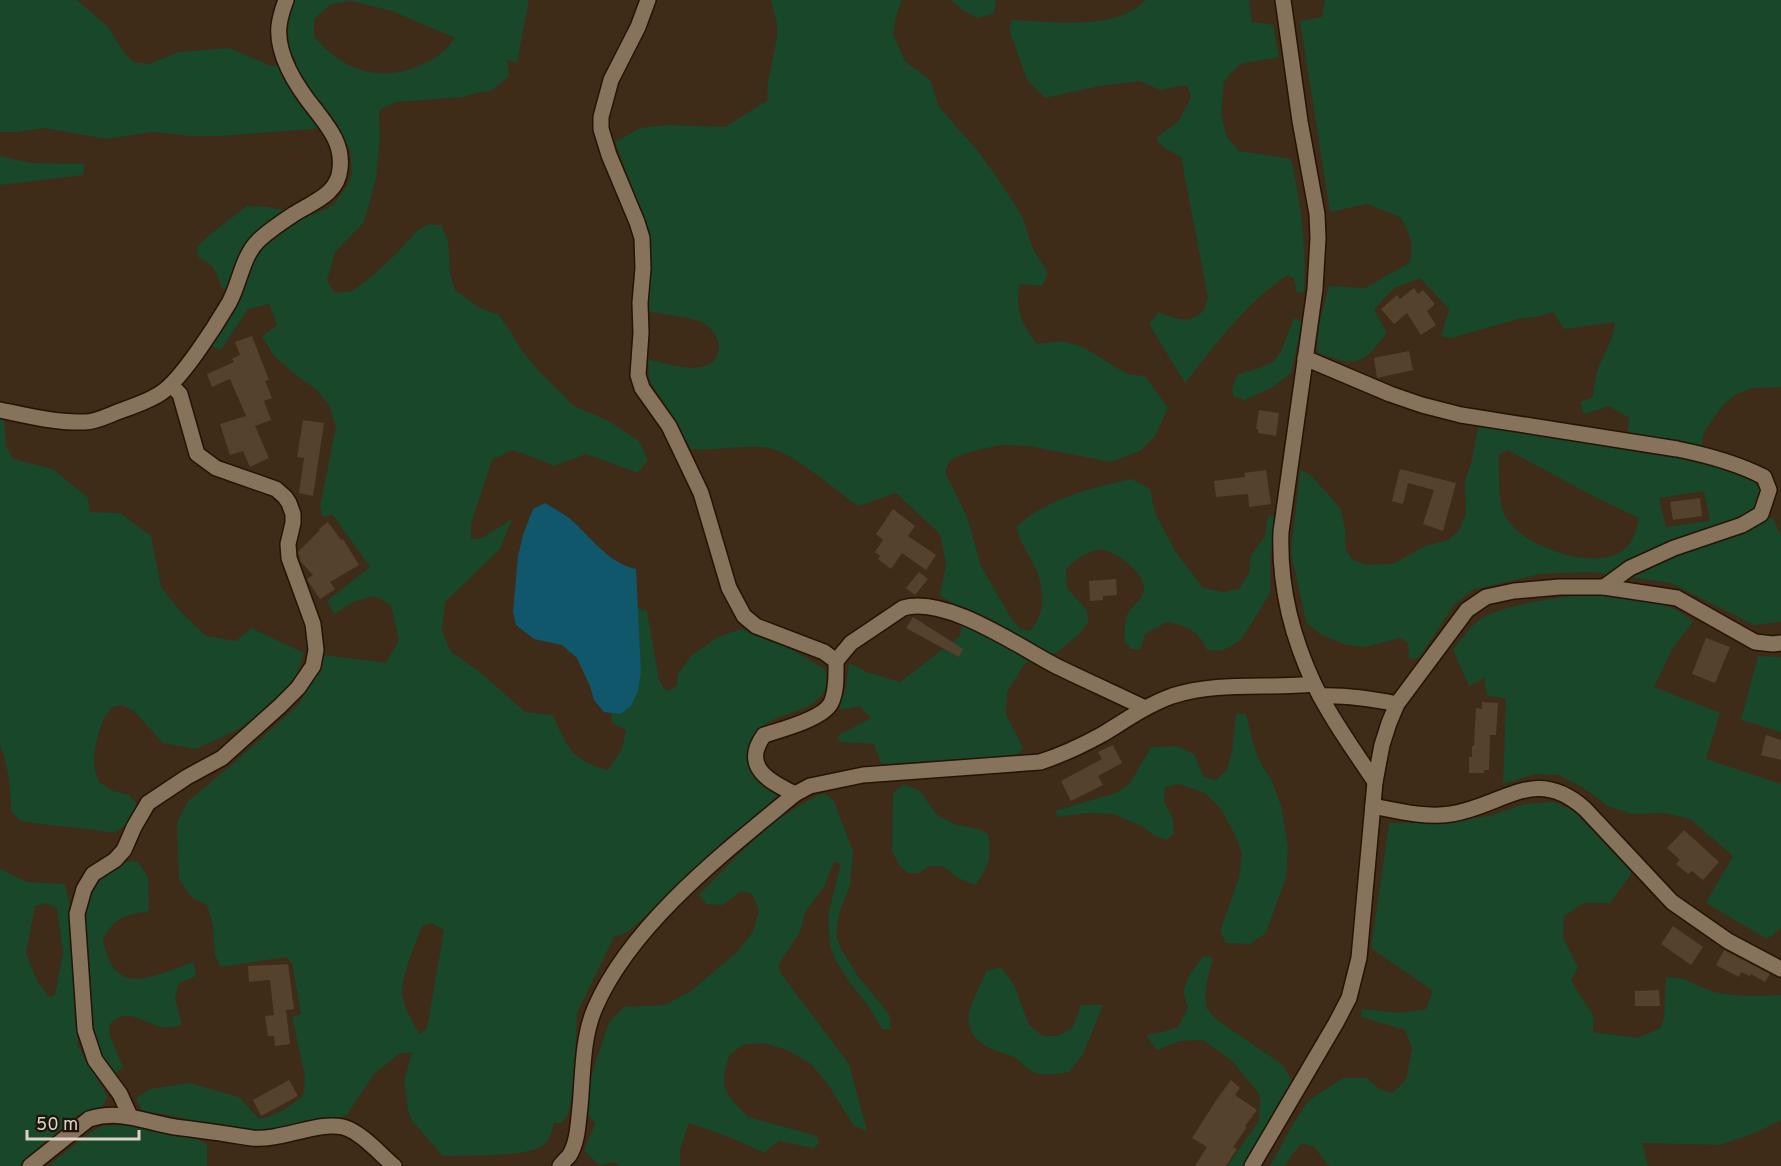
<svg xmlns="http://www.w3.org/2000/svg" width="1781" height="1166" viewBox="0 0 1781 1166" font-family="Overpass,sans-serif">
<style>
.green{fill:#184729;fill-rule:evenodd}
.water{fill:#10576b}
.building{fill:#55422d}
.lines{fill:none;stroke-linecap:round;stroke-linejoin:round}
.minor-casing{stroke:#241402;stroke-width:18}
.tertiary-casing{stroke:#241402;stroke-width:18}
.minor{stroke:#87725c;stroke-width:15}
.tertiary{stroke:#87725c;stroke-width:15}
</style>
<rect width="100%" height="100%" fill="#3e2c18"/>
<g class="green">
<path d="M0,0h77l32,28 13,22 11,12 16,2 30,-12 50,-4 43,18 25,-3 -12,-24 4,-33 3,-6h237l-12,63 -10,-3 2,16 -18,15 -10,1 -19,5 -66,5 -17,8 1,27 -4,41 -12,44 -29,30 -8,28 8,13 17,-2 17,-12 27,-25 22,-24 11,-6 12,1 7,15 2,33 5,17 25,18 17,6 10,12 14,23 17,21 36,36 35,15 30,20 9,19 -10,13 -52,-19 -32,12 -21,-9 -21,-7 -20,10 -21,64v15l11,-1 30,-19 -12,30 -55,53 -3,28 9,23 7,3 23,17 44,39 28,3c15,33 18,45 55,55l14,-21 4,-19 -14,-7 -1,-10 9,1 21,-42 -4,-64 10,3 12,69 7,11 11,-5 1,-12 14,-19 26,-18 23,-8 31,9 53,31c0,4 2,9 2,13 -5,37 -65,25 -73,59 -2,9 3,28 4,38l20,16 -149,136 -15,6 -37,76 -3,71 -6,30 -6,9h-8c-3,10 -4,18 -14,24 -17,10 -75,8 -97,9l-31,-35 -4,-10 -4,-29 8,-30 -13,2 -25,20 -28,42 -48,10 -49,5 -21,-3 -65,-14 -21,-3 -6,-13 14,-9 39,-6 50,14 20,22c18,-3 30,-13 44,-23l2,-19 -13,-60 9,-3 -9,-51 -6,-6 -65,10 -6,-12 -2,-30 -6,-20 -16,-8 -12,-18 -2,-56 11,-22 46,-38 65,-59 13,-22 13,-27 61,8 13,-23 -8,-35 -17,-9 -21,6 -19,12 -7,-13 43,-34 -37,-52 -10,2 -3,-10 16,-80 -7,-22 -13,-16 -19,-13 -23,-20 -12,-20 15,-11 -8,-21 -21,5 -27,41 -10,-4 28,-44 -18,-15 -4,-13 -6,-9 -13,-8 -1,-10 11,-11 39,-30 20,1 45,8 21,-10 14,-19 5,-13 -2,-23 -14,-23 -114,9h-32l-38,-4 -45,7 -63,-11 -27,4h-17zM352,1l40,10 63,27c-13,17 -21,22 -41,30 -39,14 -74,0 -100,-32v-17l17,-15zM431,923l13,7 -17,98 -7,6c-8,-11 -15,-26 -18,-39 -2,-13 14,-55 20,-68z"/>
<path d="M771,0h131l-6,16 -3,18 12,27 25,19 9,27 39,44 18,25 26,40 11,33 15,24 -6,13 -22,-2c-6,26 2,40 17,60l25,-3 21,6 44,27 18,2 23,32 -13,28 -15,15 -29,11 -82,-16 -28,-1 -32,7 -20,9 -4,11 22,45 14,49 30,52 9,11 10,2c18,-20 14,-48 2,-70 -6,-12 -14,-20 -15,-35 31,-28 76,-39 115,-47l18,10 5,24 20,38 28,37 20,4 16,-3 10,-16 2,-17 14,-20 3,-21 9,2 -7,41v35l-29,47 -19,11 -15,-1c-8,-20 -21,-24 -40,-28l-22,12 -4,15h-10l-7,-8c1,-8 0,-22 4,-28 5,-9 14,-12 16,-23 3,-15 -27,-38 -41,-40 -13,-2 -28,11 -37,19l1,19 19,21 3,13 -11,13 -20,17 -33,11 -18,29 -1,23 17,33 -7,8 -135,8 -7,-20 -34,-2 -3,-6 34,-18 -12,-12 -19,4 -1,-5 7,-17 3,-25 18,9 33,10 60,-46 4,-27 -24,-13 6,-32 -6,-30 -44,-41 -38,13c-20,-14 -66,-54 -88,-58 -26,-4 -53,3 -79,1l-42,-70 -1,-20c20,5 69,22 71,-12 0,-9 -7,-18 -14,-23 -9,-6 -42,-10 -55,-12l-3,-3v-70l-4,-23 -28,-74 25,-14 28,-3 57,2 42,-26 1,-18 9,-46v-13z"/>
<path d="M951,0h45l-2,13 -16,5 -16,-8z"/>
<path d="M1146,0h103l3,22 21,3 6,32 -39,7 -16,17 -3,33 6,23 12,14 52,8c10,44 15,87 13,133l-7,1 -3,-14 -6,-4c-42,27 -73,70 -103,108l-36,-59 10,-12c13,5 30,14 43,0 3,-3 4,-10 6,-14l-27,-141 -13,-7 -10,-8 -1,-5 21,-15 13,-24 -4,-13 -27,5 -21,-9 -39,5 -55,12 -18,-18 -18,-51 3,-9c41,1 102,12 134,-20z"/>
<path d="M1325,0h456v387l-30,1 -16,7 -12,10 -19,27 -6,29c18,5 52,11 62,28l-5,21 19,10 7,16v86l-27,3 -83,-42 -79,-11 -52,2 -68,16 -18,15 -35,53 -10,1 -1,-16 -8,-5 -35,9 -19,-2 -26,-11 -14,-12 -15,-69 9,-83 9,4 21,22 11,14 4,19 1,22 7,9 14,5 26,-1 32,-18 24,-6 11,-11 6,-16 -1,-32 7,-21 6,-34 149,20 2,-28 -20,-12 -25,8 -4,-12 13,-5c1,-11 2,-23 7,-33 6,-15 14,-26 15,-42l-51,7 -11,-17 -17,5 -18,2 -67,19 -10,-2 8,-27 -29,-31 -27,11 -19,20 13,24c-27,33 -29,34 -69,20l-2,-17 13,-50 36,2 44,-25c6,-19 1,-29 -9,-46l-33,-13 -37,8 -30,-191 22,-4zM1508,450l85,46 46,22c-2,8 -6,24 -12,29 -28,28 -107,0 -123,-33 -6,-12 -5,-46 -5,-60zM1704,491l6,30 -44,6 -7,-29z"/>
<path d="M0,156l32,7 52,1 -1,11 -83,10z"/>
<path d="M1294,318l8,4 -11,51 -18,14 -28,13 -12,-4 -1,-8 6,-14c8,-1 32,-9 37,-14 7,-7 15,-32 19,-42z"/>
<path d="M0,418h4l2,28 7,13 40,10 35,29 2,14 30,1 31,23 10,51 21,26 24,23 30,5 15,-13 53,25 -8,25 -34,35 -27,18 -39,18 -33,-6 -29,-32 -12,-6 -10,2c-12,14 -18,37 -18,56 0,6 3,13 5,19l14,9 16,4 8,9 -7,19 -17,10c-30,-6 -62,-7 -93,-12l-9,-10c0,-24 -3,-45 -11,-67z"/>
<path d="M1585,594c36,3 81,2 108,28l-21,27 -18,38 66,26 -14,46 75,25v144l-14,11 -61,-36 27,-47 -43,-37 -26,-6 -33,1 -23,-8 -23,-17 -26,-14 -24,-1 -32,10 3,-86 -19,-2 -3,-18 -15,8 -16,-36c7,-8 13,-18 21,-26 22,-20 81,-25 111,-30z"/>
<path d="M1758,656l23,1v75l-40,-12z"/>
<path d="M1236,714h10l8,33 7,17 11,17 9,25 7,42 -2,29 -20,56 -16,11 -24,-1 -6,-12 19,-53 3,-24 -7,-19 -14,-26 -16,-16 -26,-9 -14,3 -1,14 9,19 1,14 -8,6 -11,-4 -12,-9 -29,-13 -26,-1 -31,4 -1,-6 62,-19 12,-9 21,-36 26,-1 17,8 10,23 12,3 11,-10 5,-19z"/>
<path d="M904,784l16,7 16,23 18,10 24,5 10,5c4,22 1,34 -13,51l-17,-7 -15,-12h-14l-10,7h-11l-9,-8 -7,-14 1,-58z"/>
<path d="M824,793l10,8 19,51 -3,33 -11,29 -3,20 4,13 17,28 32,39 2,15h-9l-15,-25 -19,-24 -13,-21 -5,-13 -2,-30 13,-53 -7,-1 -10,25 -19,25 -5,20 -22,33 4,10 67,89 18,67 -13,-5 -27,-43 -16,-19 -24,-14 -23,-7 -22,2 -13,11 -5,19v11l6,12 18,19 69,19 2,8 -6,4 -34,-7 -10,7 -4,5 -36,-16 -40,-14 -9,26v17h-61l-5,-4 -15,3 -15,-15 11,-26 -7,-10 -3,-8 8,-36 16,-48 15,-15 41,-2 26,-14 44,-37 18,-22 6,-22 -7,-16 -11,-3 -18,14 -17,-1 -7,-9c37,-38 76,-82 125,-102z"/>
<path d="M1553,802l26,11 54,58 -23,32h-26l-20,13 -1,22 15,29 -7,14 23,36 -1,15 44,6 24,-10 3,-12 2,-38c18,-4 32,10 49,14 21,5 44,4 66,3v125l-26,13 -35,12 -78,-2 6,23h-319l-15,-19 -12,-4 -11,13 -6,10h-15l23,-42 15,-23 35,-23h23l15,12 12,3 13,-13 6,-32 -7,-18 -44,-13 1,-8 38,4 26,-4 7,-18 -62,-43 18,-125h58l45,-8 33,-11z"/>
<path d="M138,861l10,17 1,33c-24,4 -34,6 -46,28 10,61 50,37 91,23l2,14 -17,7 -4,15 7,27c-6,1 -14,3 -20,2 -21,-4 -34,-22 -53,-2l1,11 13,31 -9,8 -13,-17 -10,-41 -8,-102 8,-29 34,-24z"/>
<path d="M0,869l27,13 38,2 4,17 4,44 5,101 30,51 -7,11 -24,7 -26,27 -28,24h-23zM46,903l11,5 6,45 -8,42 -6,2 -12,-16 -11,-28 9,-47z"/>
<path d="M1204,956l9,1 -6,24 -2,15 2,13 10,11 66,45 10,17 -48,84h-18l32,-45 1,-26 -28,-34 -29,-21 -24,1 -22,9 -11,-15 17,-3 15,-5 10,-19 -5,-16 6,-17z"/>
<path d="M1001,967l13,18 15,40 14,11h15l14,-8 9,-23h22l-20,49 -14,18c-13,2 -29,5 -41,-3 -5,-4 -9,-9 -14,-12 -8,-4 -18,-5 -26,-10 -37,-20 -12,-48 -2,-76z"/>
<path d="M133,1125l62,13 12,6v22h-159l39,-31 15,-9z"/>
</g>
<path class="water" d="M545,503c8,5 16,9 24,15 20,17 40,46 67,51l5,103 -3,19 -7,15 -11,8 -16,-2 -10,-12 -4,-14 -13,-28 -15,-13 -28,-6 -18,-14 -3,-13 5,-56 5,-21 10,-26z"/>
<g class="building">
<path d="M1414,288l4,6 5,-4 12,14 -8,7 9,14 -15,10 -14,-22 -13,11 -13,-15 16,-14 3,4z"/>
<path d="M252,336l17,44 -4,1 7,17 -8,3 7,19 -16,6 14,32 -19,9 -7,-16 -13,4 -10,-31 26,-8 -16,-37 -18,8 -5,-13 27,-12 -2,-3 8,-4 -5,-13z"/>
<path d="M1409,351l4,19 -36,8 -3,-20z"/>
<path d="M1259,410l20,3 -3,23 -18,-3v-4h-2z"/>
<path d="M303,420l21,3 -11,73 -14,-3 5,-35 -7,-1z"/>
<path d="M1400,469l56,14 -13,48 -20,-7 11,-34 -26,-7 -5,21 -11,-3z"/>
<path d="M1266,470l5,34 -22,3 -1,-13 -32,3 -2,-16 31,-4 -1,-4z"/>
<path d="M1700,498l2,18 -29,4 -3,-18z"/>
<path d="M893,509l22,17 -7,10 28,19 -10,15 -24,-17 -11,16 -13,-10 2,-3 -5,-4 8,-12 -7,-6z"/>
<path d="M328,522l13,18 2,-1 16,26 -29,17 5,7 -15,10 -11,-16 -2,-4 6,-4 -12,-13 -3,-10 22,-22 -1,-1z"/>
<path d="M919,572l9,7 -13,16 -9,-7z"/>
<path d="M1116,579l1,16 -14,1v4l-13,1 -1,-20z"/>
<path d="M913,617l50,32 -4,8 -53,-29z"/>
<path d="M1706,638l24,9 -15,36 -23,-9z"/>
<path d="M1482,702l16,1 -2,32h-6l-1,35h-5v3h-15v-16h3v-11h2l2,-38 6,1z"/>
<path d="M1766,735l15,5v20l-20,-5z"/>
<path d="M1113,745l9,18 -24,13 5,9 -32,16 -10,-20 41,-22 -4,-7z"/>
<path d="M1684,830l35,32 -16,18 -11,-9 -4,3 -12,-10 4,-4 -13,-12z"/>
<path d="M1673,926l30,21 -12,18 -30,-21z"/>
<path d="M1724,950l46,24 -5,8 -14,-8 -1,2 -9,-4 -2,5 -23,-12z"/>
<path d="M288,964l6,45 -8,1 4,34 -15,2 -1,-10h-6l-3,-20 9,-1 -4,-35 -21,2 -1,-16z"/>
<path d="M1659,990l1,16h-25v-15z"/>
<path d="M289,1080l9,16 -37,20 -8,-16z"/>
<path d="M1231,1080l9,8 -5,7 22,15 -12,16 2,1 -14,20 4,2 -11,17h-31l12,-19 -15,-9 25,-39z"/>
</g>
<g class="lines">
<defs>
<g id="minor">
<path d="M648,0l-10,27 -27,53 -10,37v12l8,26 28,67 5,16 1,30 -3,35 1,30 -3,42 4,13 27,38 32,67 28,95 15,28 12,10 68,26 12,9c0,13 1,30 -5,42 -8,16 -51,27 -67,32 -23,32 6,47 31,59"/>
<path d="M1305,358l85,36 32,11 39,10 216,34c30,6 60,14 87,28l5,13 -8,24 -19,11 -68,23 -44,20 -26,19"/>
<path d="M0,410c28,6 57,13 85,12 11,0 24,-7 35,-11 14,-5 29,-10 41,-18 21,-14 55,-68 68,-90 11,-20 13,-46 29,-62 10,-10 24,-19 36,-27 19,-12 44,-20 46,-45 3,-24 -10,-40 -23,-57 -18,-22 -41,-56 -38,-86 1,-9 4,-18 7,-26"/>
<path d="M836,661l15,-18 52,-35c43,-13 116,39 155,59 29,14 58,27 87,41"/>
<path d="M1320,696c26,-1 52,3 77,8"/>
<path d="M1373,806c25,5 53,12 78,8 52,-8 84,-50 134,-5l87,93 56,39 53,28"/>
<path d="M130,1116l-10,-22 -25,-34 -10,-30 -8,-116 7,-25 9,-15 22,-14 9,-10 10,-23 14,-24 39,-26 35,-19 58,-52 18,-18 15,-22 3,-16 -3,-26 -24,-66 -1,-14 5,-21v-9l-4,-11 -4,-6 -9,-8 -60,-21 -19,-14 -17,-60 -9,-9"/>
<path d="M30,1166l59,-47c32,-10 55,3 86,8 26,3 52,7 77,11 29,3 66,-17 91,-11 17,4 38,28 51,39"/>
</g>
<g id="tertiary">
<path d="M1283,0l17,121 17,93 1,24 -3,51 -34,243c-2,53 11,105 33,152 17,35 40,66 61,98"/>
<path d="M560,1166c2,-3 6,-7 9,-10 9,-14 9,-33 11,-49 3,-32 2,-69 15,-99 36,-84 131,-157 200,-214l15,-8 53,-11 177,-13c22,-7 43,-17 63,-28 23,-14 44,-29 69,-38 46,-15 95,-7 142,-12"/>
<path d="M1252,1166l84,-143 13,-25 10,-40 16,-176 7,-37 7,-22 8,-19 70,-94 19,-13 28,-6 46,-4h44l73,11 78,44 18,2 8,-1"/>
</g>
</defs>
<use href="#minor" class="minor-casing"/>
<use href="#tertiary" class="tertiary-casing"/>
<use href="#minor" class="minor"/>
<use href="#tertiary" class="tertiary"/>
</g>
<path d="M27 1130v9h112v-9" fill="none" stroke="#ddd1c5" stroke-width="3"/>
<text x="36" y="1130" font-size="18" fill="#ddd1c5" stroke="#1e160d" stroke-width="4.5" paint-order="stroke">50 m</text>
</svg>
